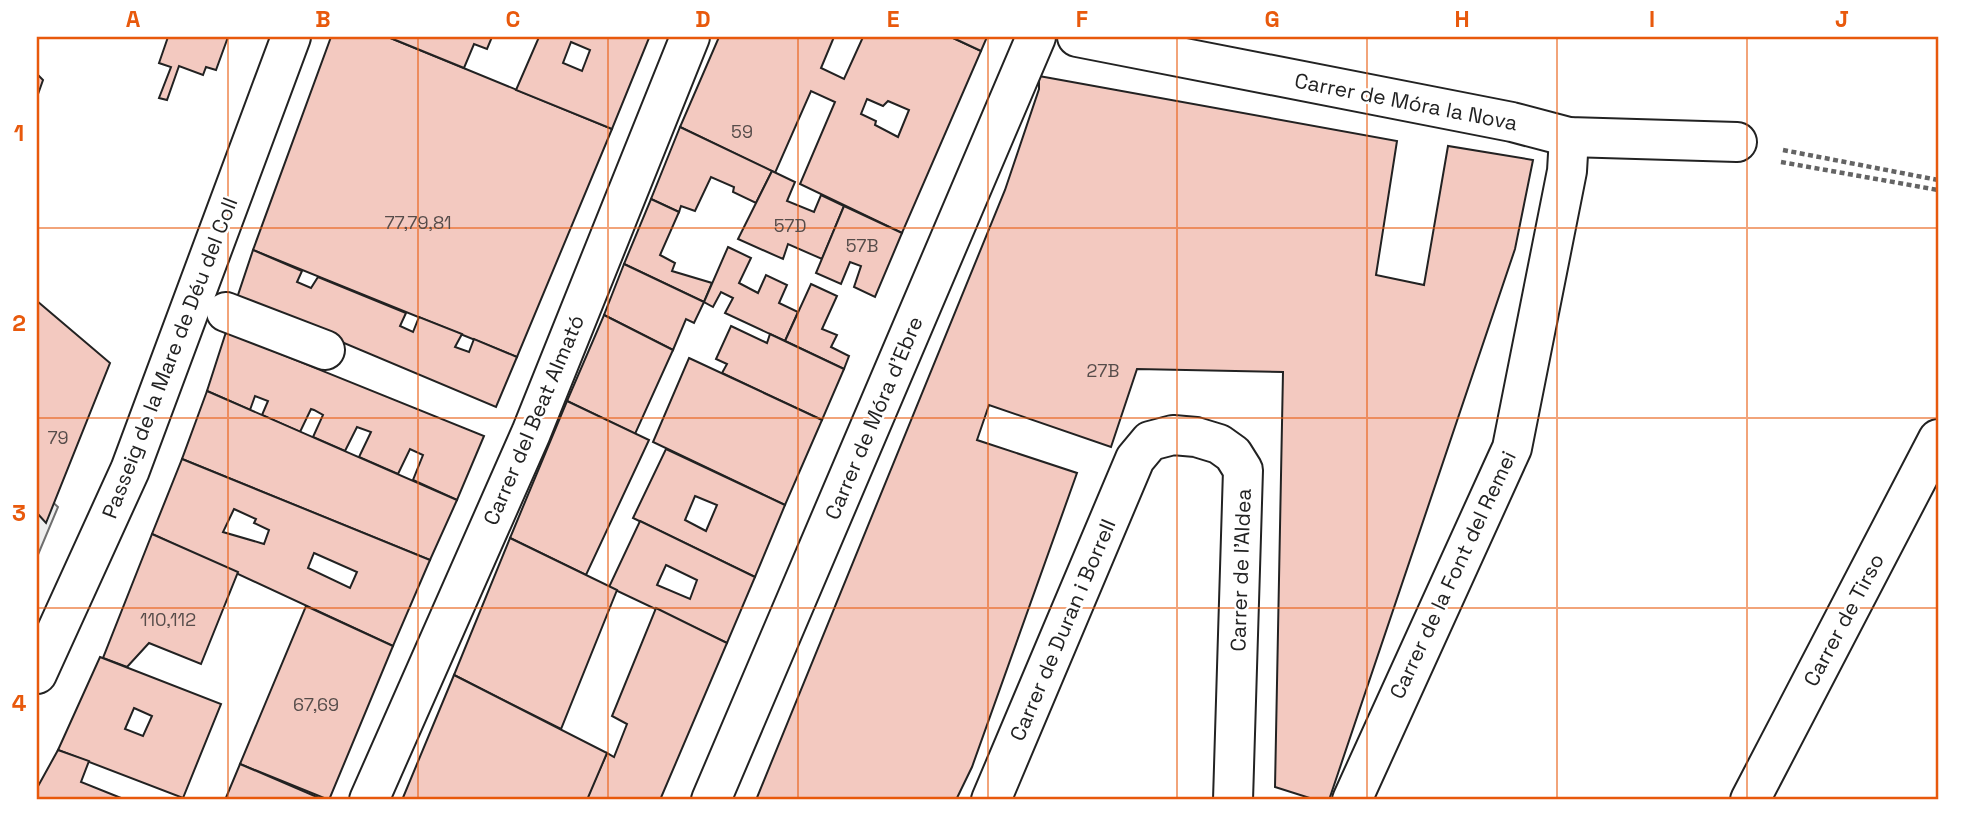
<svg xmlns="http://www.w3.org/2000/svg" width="1975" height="837" viewBox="0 0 1975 837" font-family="'Space Grotesk',sans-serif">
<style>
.green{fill:#eee;stroke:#6f6f6f;stroke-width:2}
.building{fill:#f3c9c0;stroke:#222;stroke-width:2;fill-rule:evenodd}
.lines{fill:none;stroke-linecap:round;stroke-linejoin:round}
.minor-casing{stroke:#222;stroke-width:42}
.path{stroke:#646464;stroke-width:4.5;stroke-dasharray:5 3.5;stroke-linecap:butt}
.minor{stroke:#fff;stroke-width:38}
.grid{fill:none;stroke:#e8590c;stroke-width:2;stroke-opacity:0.55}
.labels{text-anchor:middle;stroke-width:5;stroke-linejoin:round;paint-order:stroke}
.number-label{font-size:18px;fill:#564c4a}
.street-label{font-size:21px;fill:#222;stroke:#fff}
.neatline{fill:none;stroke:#e8590c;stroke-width:2.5}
.grid-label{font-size:23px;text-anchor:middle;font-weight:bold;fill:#e8590c}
</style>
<rect width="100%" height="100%" fill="#fff"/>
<path class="green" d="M37,488l21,19 -21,50z"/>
<g class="building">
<path d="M168,37h60l-12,33 -10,-3 -3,8 -24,-9 -12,34 -8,-2 12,-31 -12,-4z"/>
<path d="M331,37h57l224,92 -95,228 -264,-107z"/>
<path d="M388,37h104l-5,12 -13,-5 -10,24z"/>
<path d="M539,37l110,1 -37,91 -96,-39zM571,42l19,8 -8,21 -19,-8z"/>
<path d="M719,37h115l-13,31 23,11 19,-42h88l30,14 -79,182 -102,-49 35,-82 -24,-11 -36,82 -95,-46zM867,99l16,7 5,-5 21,9 -11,27 -23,-12 1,-4 -15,-7z"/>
<path d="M951,37h36l-6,14z"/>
<path d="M37,74l6,6 -6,17z"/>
<path d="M1039,76l358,65 -21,134 48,10 24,-139 85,14 -18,89 -186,551h-13l-41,-13 8,-415 -146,-3 -26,78 -122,-42 -12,35 100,33 -105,294 -16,33h-200l249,-610 34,-101z"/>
<path d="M680,127l92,44 -16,32 -23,-11 1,-5 -23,-10 -16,34 -14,-5 -2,6 -28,-13z"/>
<path d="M772,171l23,11 -8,19 27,11 7,-17 23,11 -22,53 -34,-15 -5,15 -45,-20z"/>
<path d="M651,199l28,13 -19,43 15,8 -3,8 40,12 -8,19 -80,-38z"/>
<path d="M844,206l58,27 -27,64 -21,-10 7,-21 -11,-4 -9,22 -25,-11z"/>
<path d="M728,247l23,11 -12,25 19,10 8,-18 21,10 -8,18 19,9 -13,29 -60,-28 8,-15 -12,-6 -8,15 -9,-5z"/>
<path d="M253,250l49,21 -5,11 14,6 7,-11 88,36 -6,13 13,6 6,-15 43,17 -7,13 14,5 5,-13 43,18 -21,50 -259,-109z"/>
<path d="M624,264l80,38 -10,21 -8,-4 -13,31 -69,-35z"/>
<path d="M811,284l26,12 -15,33 15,6 -6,12 18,9 -5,13 -59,-28z"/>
<path d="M37,301l73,62 -64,160 -9,-10z"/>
<path d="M604,315l69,35 -38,84 -68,-33z"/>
<path d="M731,326l36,17 3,-9 74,35 -22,51 -100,-47 5,-9 -11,-5z"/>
<path d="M226,332l258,104 -27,64 -44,-20 10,-25 -13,-6 -12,25 -39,-17 12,-25 -14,-5 -12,24 -32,-14 10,-22 -9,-5 -3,-1 -11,23 -38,-17 6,-14 -13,-5 -5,14 -43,-19z"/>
<path d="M689,358l133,62 -37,85 -132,-63z"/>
<path d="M207,391l250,109 -27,60 -248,-101z"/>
<path d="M567,401l82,39 -63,135 -76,-37z"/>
<path d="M666,449l119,56 -30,72 -122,-59zM695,496l22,9 -11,26 -21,-11z"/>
<path d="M182,459l248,101 -37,86 -241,-112zM234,509l22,10 -2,4 15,7 -5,14 -41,-12zM314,553l43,19 -7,16 -42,-20z"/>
<path d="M640,521l115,56 -28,66 -118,-56zM666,565l31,15 -7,19 -33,-14z"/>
<path d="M152,534l86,38 -37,92 -52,-21 -22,24 -24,-9z"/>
<path d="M510,538l107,52 -56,139 -107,-54z"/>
<path d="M306,606l87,40 -64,154 -89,-36z"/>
<path d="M656,608l71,35 -67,157h-74l21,-47 7,4 13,-33 -15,-8z"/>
<path d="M100,657l121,47 -38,94 -125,-48zM134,708l18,8 -9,20 -18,-7z"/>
<path d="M454,675l153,78 -20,47h-185z"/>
<path d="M58,750l31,11 -8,21 45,18h-89v-12z"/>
<path d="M240,764l84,36h-99z"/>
</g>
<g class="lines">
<defs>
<g id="minor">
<path d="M1077,37l435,85 57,15 168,5"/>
<path d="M226,312l99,38"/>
<path d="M37,674l93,-204 161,-433"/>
<path d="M369,800l162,-367 159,-396"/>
<path d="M711,800l325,-763"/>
<path d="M991,800l144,-341 15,-18 23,-6 23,2 23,7 14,10 10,16 -10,330"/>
<path d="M1352,800l160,-352 55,-277 2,-34"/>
<path d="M1750,800l188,-361"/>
</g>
</defs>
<use href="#minor" class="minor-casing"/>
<g class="path">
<path d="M1783,150l155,30"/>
<path d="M1781,162l157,28"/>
</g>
<use href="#minor" class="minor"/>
</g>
<path class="grid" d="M228,37v763M418,37v763M608,37v763M798,37v763M988,37v763M1177,37v763M1367,37v763M1557,37v763M1747,37v763M37,228h1901M37,418h1901M37,608h1901"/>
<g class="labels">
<g class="number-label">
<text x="742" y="138">59</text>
<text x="418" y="229">77,79,81</text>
<text x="790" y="232">57D</text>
<text x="862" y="252">57B</text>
<text x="1103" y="377">27B</text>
<text x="58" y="444">79</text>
<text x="168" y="626">110,112</text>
<text x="316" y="711">67,69</text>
</g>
<g class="street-label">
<text transform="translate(1406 102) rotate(11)" y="7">Carrer de Móra la Nova</text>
<text transform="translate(170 358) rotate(-69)" y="7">Passeig de la Mare de Déu del Coll</text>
<text transform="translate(874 418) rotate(-67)" y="7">Carrer de Móra d'Ebre</text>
<text transform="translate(534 420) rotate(-67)" y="7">Carrer del Beat Almató</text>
<text transform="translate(1241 570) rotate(-88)" y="7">Carrer de l'Aldea</text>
<text transform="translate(1453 575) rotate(-65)" y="7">Carrer de la Font del Remei</text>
<text transform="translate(1844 620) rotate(-62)" y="7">Carrer de Tirso</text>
<text transform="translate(1063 630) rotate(-67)" y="7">Carrer de Duran i Borrell</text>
</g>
</g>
<rect width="1975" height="837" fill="none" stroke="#ffffff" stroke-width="77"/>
<rect x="38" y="38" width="1899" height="760" class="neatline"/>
<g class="grid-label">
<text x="133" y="27">A</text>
<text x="323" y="27">B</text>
<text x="513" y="27">C</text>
<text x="703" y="27">D</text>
<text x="893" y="27">E</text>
<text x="1082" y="27">F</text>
<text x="1272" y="27">G</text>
<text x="1462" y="27">H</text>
<text x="1652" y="27">I</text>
<text x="1842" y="27">J</text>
<text x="19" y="141">1</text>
<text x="19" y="331">2</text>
<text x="19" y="521">3</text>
<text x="19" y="711">4</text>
</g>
</svg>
